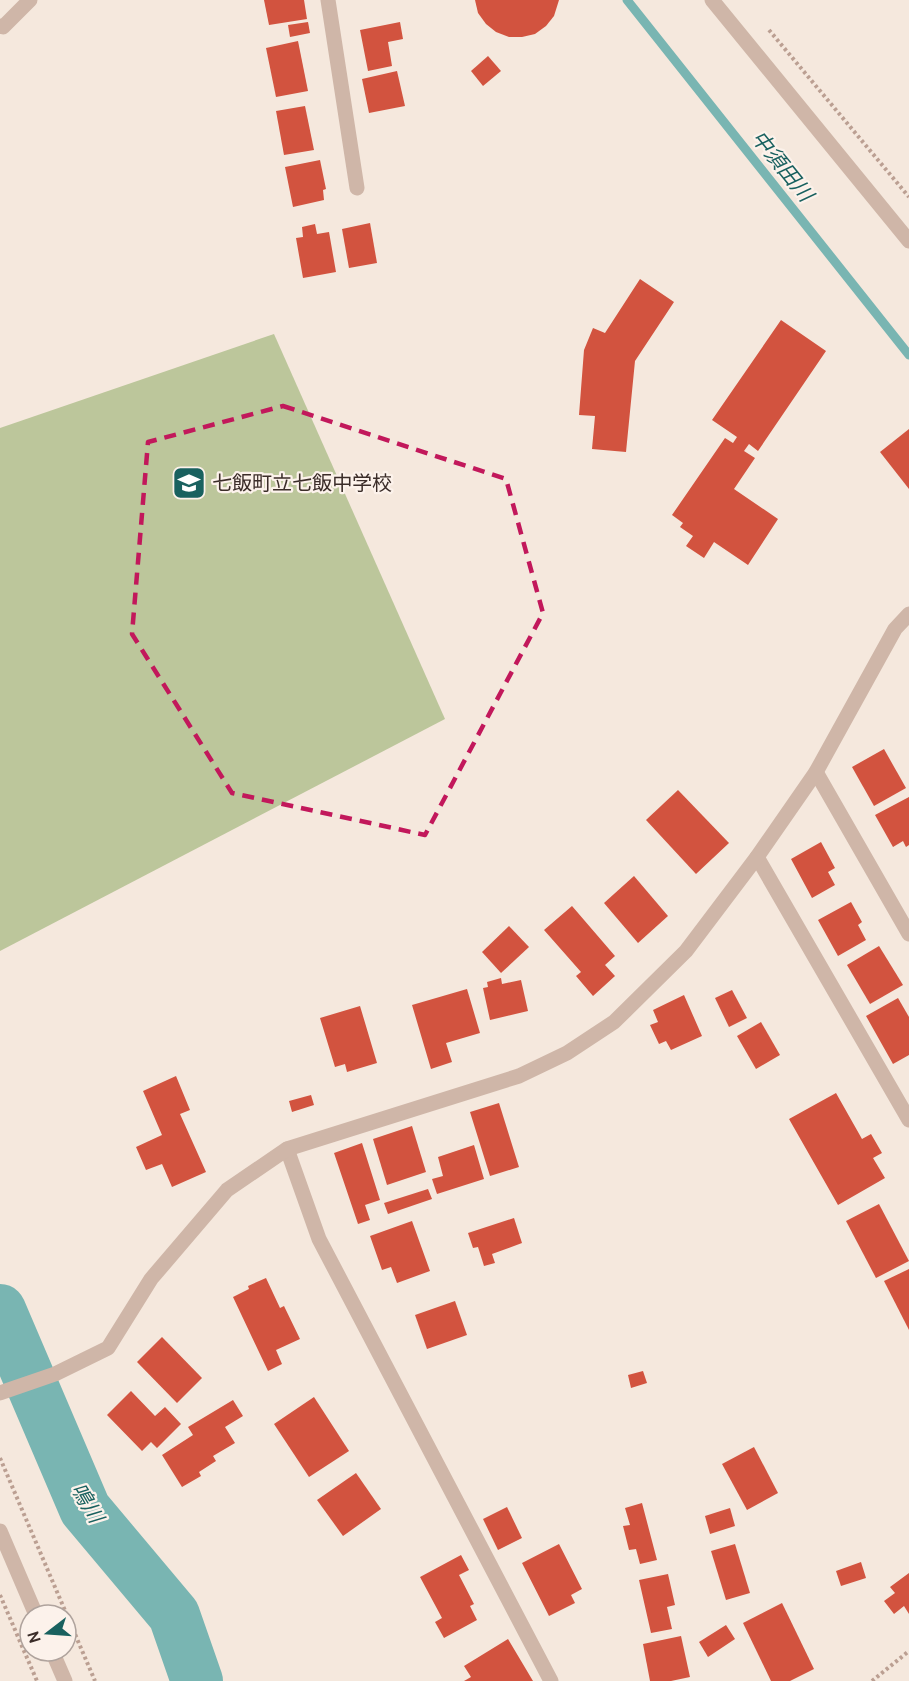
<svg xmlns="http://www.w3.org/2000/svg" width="909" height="1681" viewBox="0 0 909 1681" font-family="Cabin,'Noto Sans JP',sans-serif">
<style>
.green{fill:#bcc69b}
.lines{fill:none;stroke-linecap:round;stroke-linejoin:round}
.stream{stroke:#79b5b2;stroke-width:9}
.river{stroke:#79b5b2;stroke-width:52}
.building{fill:#d2533f}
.path{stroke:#bb9f92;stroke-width:4;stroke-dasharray:3 3;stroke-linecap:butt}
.minor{stroke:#cfb6a8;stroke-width:15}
.marked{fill:none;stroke:#c2185b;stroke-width:4.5;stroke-dasharray:12 8;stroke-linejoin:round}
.labels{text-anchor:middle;stroke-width:4.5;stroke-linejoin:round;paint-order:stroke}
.poi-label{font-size:20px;fill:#3b2d29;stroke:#fcf2eb;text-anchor:start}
.water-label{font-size:21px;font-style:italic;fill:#19615f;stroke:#fcf2eb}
</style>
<rect width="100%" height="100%" fill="#f5e8dd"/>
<path class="green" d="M274,334l171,385 -445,232v-523z"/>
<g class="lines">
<path class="stream" d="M627,0l282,355"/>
<path class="river" d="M0,1310l85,199 89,106 23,66"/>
</g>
<g class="building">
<path d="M264,0h40l3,19 -38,6z"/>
<path d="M475,0h84l-5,16 -8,10 -11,8 -13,3h-13l-13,-5 -10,-8 -8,-11z"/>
<path d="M308,22l2,11 -20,4 -2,-12z"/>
<path d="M400,22l3,17 -15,3 4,24 -24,5 -8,-41z"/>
<path d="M298,41l10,50 -32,6 -10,-49z"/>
<path d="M488,56l13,15 -18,15 -12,-15z"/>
<path d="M397,71l8,35 -36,7 -7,-34z"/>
<path d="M305,106l9,44 -30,5 -8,-44z"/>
<path d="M320,160l6,29 -3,1 1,10 -31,7 -8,-40z"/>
<path d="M370,223l7,40 -28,5 -7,-39z"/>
<path d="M315,224l2,10 12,-2 7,40 -33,6 -7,-40 7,-1 -1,-10z"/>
<path d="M640,279l34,23 -39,59 -9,91 -34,-3 3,-33 -16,-1 5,-65 9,-22 12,5z"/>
<path d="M781,320l45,31 -68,100 -9,-7 -5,7 11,7 -21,31 44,30 -30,46 -34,-23 -10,16 -18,-12 7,-10 -13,-9 3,-4 -11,-8 53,-77 8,5 4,-6 -25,-17z"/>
<path d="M909,429v60l-29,-37z"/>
<path d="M884,749l22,39 -32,18 -22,-39z"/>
<path d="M678,790l51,53 -33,31 -50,-54z"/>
<path d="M909,797v48l-3,2 -3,-6 -10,6 -18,-32z"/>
<path d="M821,842l14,26 -7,4 7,13 -23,13 -21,-39z"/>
<path d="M634,876l34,40 -30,27 -34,-40z"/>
<path d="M851,902l11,20 -4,3 8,15 -28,16 -20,-36z"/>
<path d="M572,906l43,50 -10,9 10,11 -22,20 -17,-20 5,-4 -37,-42z"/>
<path d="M509,926l20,21 -28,26 -19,-21z"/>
<path d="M879,946l24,39 -33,19 -23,-39z"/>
<path d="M501,978l1,6 19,-4 7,31 -38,9 -7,-32 5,-1 -1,-5z"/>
<path d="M467,989l13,44 -34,10 6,19 -21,7 -19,-64z"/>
<path d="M732,990l15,28 -18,9 -14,-29z"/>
<path d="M684,995l18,41 -31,14 -5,-9 -7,3 -9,-19 8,-3 -5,-12z"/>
<path d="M898,998l11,19v38l-16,9 -27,-48z"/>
<path d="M360,1006l17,57 -30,9 -2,-8 -10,3 -15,-49z"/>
<path d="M761,1022l19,33 -24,14 -19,-33z"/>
<path d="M176,1076l14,34 -10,4 26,58 -34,15 -10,-23 -16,6 -10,-23 26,-12 -19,-44z"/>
<path d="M836,1093l26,46 9,-5 11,19 -9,5 12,20 -47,27 -49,-86z"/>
<path d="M311,1095l3,10 -22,7 -3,-11z"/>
<path d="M499,1103l20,64 -29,9 -20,-64z"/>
<path d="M412,1126l14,46 -39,13 -14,-46z"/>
<path d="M362,1143l18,57 -15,5 5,15 -12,4 -24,-71z"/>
<path d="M474,1145l10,34 -47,15 -5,-15 11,-3 -5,-19z"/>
<path d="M428,1189l4,10 -44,15 -4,-11z"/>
<path d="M879,1204l30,57 -33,17 -30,-57z"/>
<path d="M514,1218l8,25 -30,11 3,9 -11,3 -6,-19 -5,1 -5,-15z"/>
<path d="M412,1221l18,50 -33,12 -6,-16 -9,3 -12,-34z"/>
<path d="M909,1269v61l-25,-49z"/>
<path d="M266,1278l14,30 4,-2 16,33 -24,11 6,14 -14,7 -35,-74 16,-8 -1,-3z"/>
<path d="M455,1301l12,34 -40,14 -12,-34z"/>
<path d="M162,1337l40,41 -25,25 -40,-41z"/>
<path d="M643,1371l4,12 -16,5 -3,-13z"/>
<path d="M131,1391l24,25 10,-9 16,17 -24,24 -6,-6 -9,9 -35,-36z"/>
<path d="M314,1397l35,54 -40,26 -35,-53z"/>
<path d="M233,1400l10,16 -18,11 10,16 -22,13 3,5 -17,11 2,4 -19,11 -20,-32 31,-20 -5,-8z"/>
<path d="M754,1447l24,46 -31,17 -25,-46z"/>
<path d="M356,1473l25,36 -38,27 -26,-36z"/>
<path d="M642,1503l15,57 -17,4 -4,-15 -7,1 -6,-24 7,-1 -5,-17z"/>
<path d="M507,1507l15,31 -24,12 -15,-31z"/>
<path d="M730,1508l5,18 -25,8 -5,-18z"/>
<path d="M559,1544l23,45 -11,6 4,8 -26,13 -27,-53z"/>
<path d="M735,1544l15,49 -24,7 -15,-49z"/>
<path d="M461,1555l8,15 -10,5 15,29 -4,2 7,14 -33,18 -9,-16 7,-4 -22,-41z"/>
<path d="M861,1562l5,16 -25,8 -5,-15z"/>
<path d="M909,1573v41l-5,-8 -10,8 -10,-13 11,-8 -5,-6z"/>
<path d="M668,1574l7,31 -8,2 5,22 -21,4 -12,-53z"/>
<path d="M782,1603l32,66 -24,12h-19l-28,-58z"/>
<path d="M726,1625l9,14 -27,18 -9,-15z"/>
<path d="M681,1636l9,41 -19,4h-21l-7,-37z"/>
<path d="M508,1639l25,42h-69l7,-4 -7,-11z"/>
</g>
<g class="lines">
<g class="path">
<path d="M769,30l140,167"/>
<path d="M0,1458l95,223"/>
<path d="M0,1595l37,86"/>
<path d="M872,1681l37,-30"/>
</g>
<g class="minor">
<path d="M328,0l29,188"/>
<path d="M712,0l197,241"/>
<path d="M0,26l3,1 27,-27"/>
<path d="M816,772l93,162"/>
<path d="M757,857l152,263"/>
<path d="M287,1149l32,90 232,442"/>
<path d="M0,1393l55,-19 53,-26 43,-69 76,-89 60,-41 232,-73 48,-23 47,-31 72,-71 71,-94 59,-85 79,-143 14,-15"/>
<path d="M0,1531l36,84"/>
<path d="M52,1651l13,30"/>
</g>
</g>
<path class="marked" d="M283,406l223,73 37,134 -118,222 -193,-42 -100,-159 16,-192z"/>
<defs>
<symbol id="school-square" viewBox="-11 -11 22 22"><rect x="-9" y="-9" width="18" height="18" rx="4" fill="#19615f" stroke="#fcf2eb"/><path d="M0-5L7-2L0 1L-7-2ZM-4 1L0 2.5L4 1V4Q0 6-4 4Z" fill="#fff"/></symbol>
</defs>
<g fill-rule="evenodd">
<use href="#school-square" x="170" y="464" width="38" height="38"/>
</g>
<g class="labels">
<g class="poi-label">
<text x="212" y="490">七飯町立七飯中学校</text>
</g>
<g class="water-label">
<text transform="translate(782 166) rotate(51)" y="7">中須田川</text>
<text transform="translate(87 1503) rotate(59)" y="7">鳴川</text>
</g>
</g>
<g transform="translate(48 1633) rotate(253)"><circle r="28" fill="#fcf2eb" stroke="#afa39d" stroke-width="1.5"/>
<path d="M0-4.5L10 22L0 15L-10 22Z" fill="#19615f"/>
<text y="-9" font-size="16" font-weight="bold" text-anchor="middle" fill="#3b2d29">N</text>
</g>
</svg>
